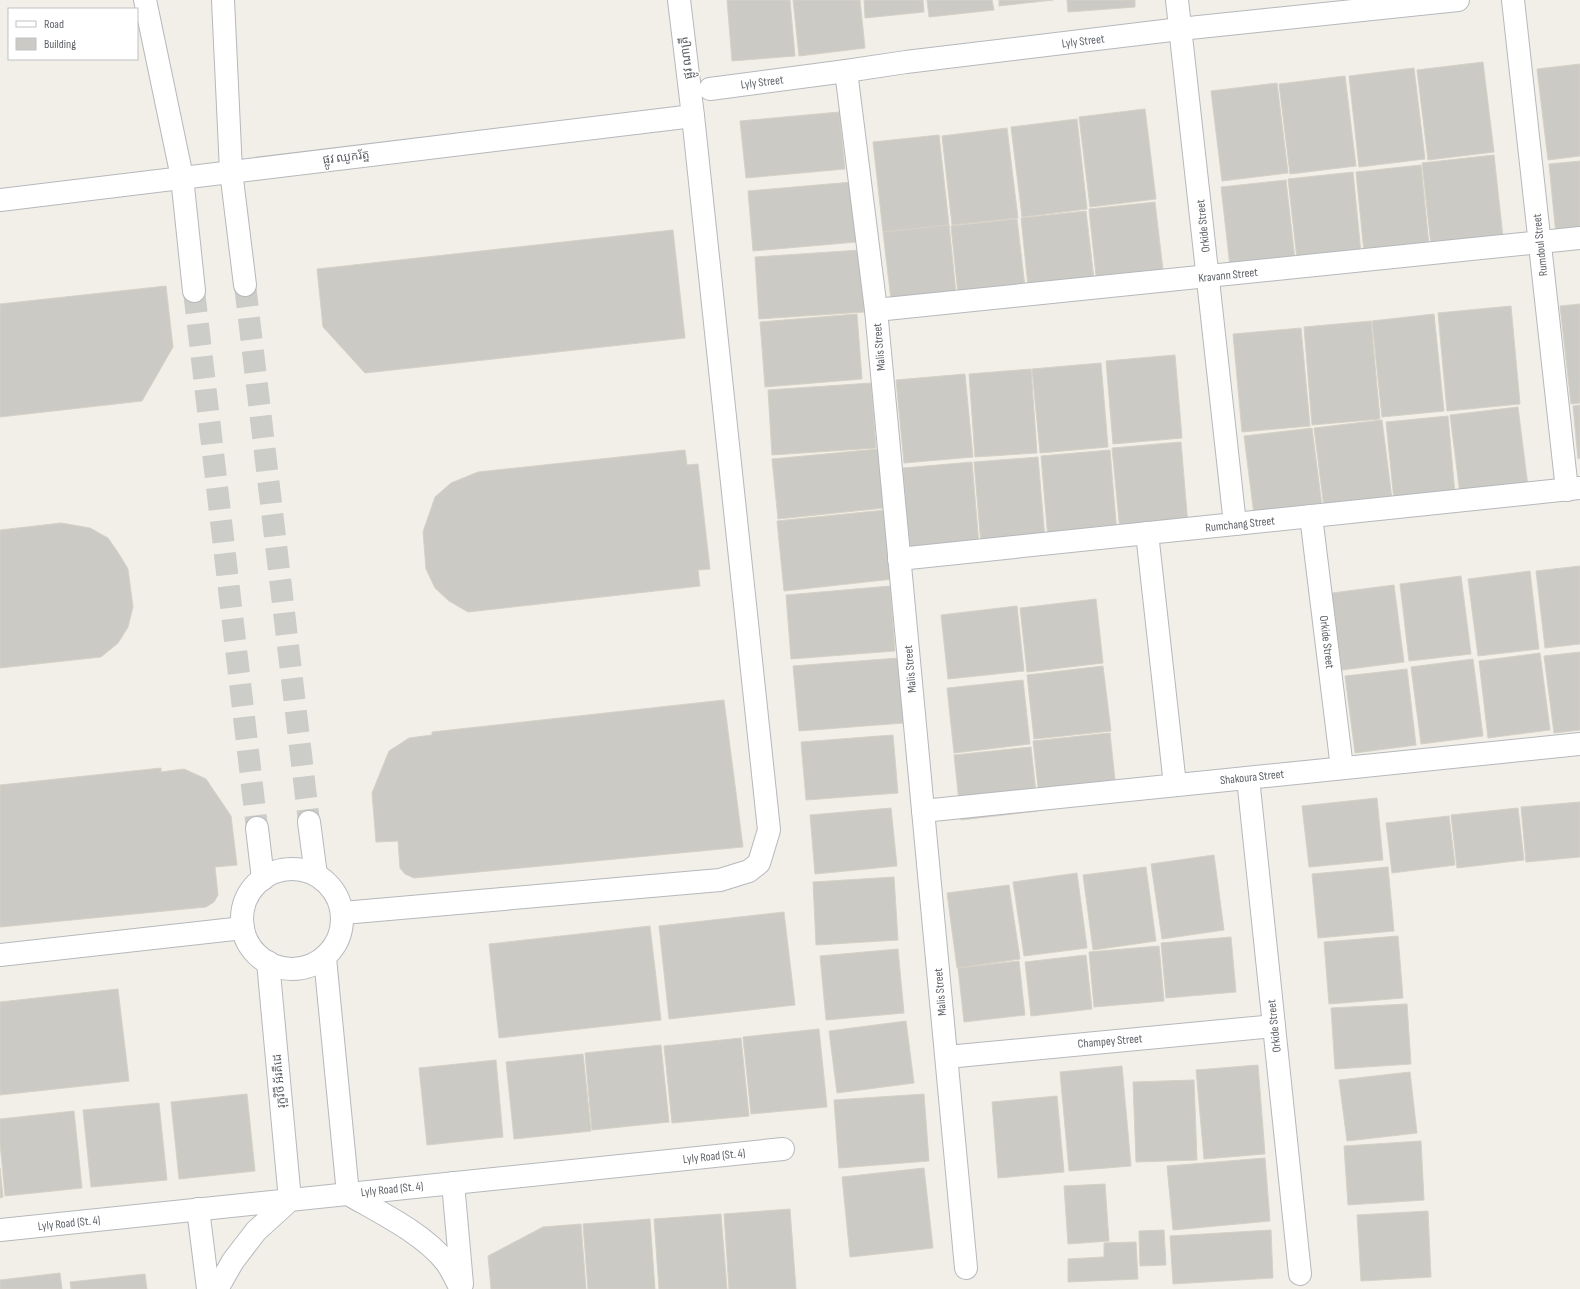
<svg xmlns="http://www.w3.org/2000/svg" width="1580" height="1289" viewBox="0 0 1580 1289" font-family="'Sofia Sans Condensed','Noto Sans Khmer',sans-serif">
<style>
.building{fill:#cccac5;stroke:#d6d1c6}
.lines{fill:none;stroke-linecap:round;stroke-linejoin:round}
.street-tunnel{stroke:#ccccc8;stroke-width:22;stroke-dasharray:22 11;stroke-linecap:butt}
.street-casing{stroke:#b5b8bc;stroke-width:24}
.street{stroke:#fff;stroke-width:22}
.labels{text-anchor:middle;stroke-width:3;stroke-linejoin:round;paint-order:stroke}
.street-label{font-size:12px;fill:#5f6368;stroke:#fff}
</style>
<rect width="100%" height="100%" fill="#f1efe8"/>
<g class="building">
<path d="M727,0h63l5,56 -63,5z"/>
<path d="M793,0h67l5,48 -66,8z"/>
<path d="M864,0h59l1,12 -59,6z"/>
<path d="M927,0h65l2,10 -65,7z"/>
<path d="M999,0h54l-54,6z"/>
<path d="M1067,0h68v7l-67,5z"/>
<path d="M1483,62l11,90 -66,8 -11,-90z"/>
<path d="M1580,64v92l-32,4 -11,-91z"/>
<path d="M1414,68l11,91 -66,8 -10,-91z"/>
<path d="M1345,76l11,90 -66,8 -11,-90z"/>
<path d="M1277,83l11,90 -66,8 -11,-90z"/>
<path d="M1145,109l11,90 -66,8 -11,-90z"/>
<path d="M839,112l6,57 -99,9 -6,-57z"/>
<path d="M1077,119l10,90 -65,8 -11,-90z"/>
<path d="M1007,128l11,90 -66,7 -10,-89z"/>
<path d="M939,135l10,90 -66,7 -10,-90z"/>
<path d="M1494,155l9,82 -72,8 -9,-82z"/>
<path d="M1580,161v72l-24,2 -7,-71z"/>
<path d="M1421,165l8,80 -65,7 -8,-80z"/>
<path d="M1353,172l8,81 -64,6 -9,-80z"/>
<path d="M1286,180l9,80 -65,7 -9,-80z"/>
<path d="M852,182l5,60 -104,9 -5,-60z"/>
<path d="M1155,202l8,68 -67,6 -7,-67z"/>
<path d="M1086,211l8,68 -66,7 -7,-68z"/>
<path d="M1017,219l8,68 -67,7 -7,-68z"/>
<path d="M949,225l7,68 -65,7 -8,-68z"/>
<path d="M673,230l12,108 -320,35 -42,-46 -6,-58z"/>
<path d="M860,250l4,62 -105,7 -4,-62z"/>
<path d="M166,286l7,61 -31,54 -142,16v-113z"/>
<path d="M1580,304v99l-9,1 -11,-98z"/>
<path d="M1511,306l9,98 -73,7 -9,-98z"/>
<path d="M857,314l5,65 -97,8 -5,-65z"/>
<path d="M1434,314l10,97 -62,6 -10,-96z"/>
<path d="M1371,321l9,98 -68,6 -8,-98z"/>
<path d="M1301,328l9,98 -68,6 -9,-98z"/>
<path d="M1175,355l7,83 -69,6 -7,-83z"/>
<path d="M1101,363l7,84 -68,6 -8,-84z"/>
<path d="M1031,369l6,84 -62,4 -6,-83z"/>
<path d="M965,374l8,83 -69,6 -8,-83z"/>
<path d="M871,383l5,65 -104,7 -4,-65z"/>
<path d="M1580,405v53l-2,1 -5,-53z"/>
<path d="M1518,407l10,79 -68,8 -10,-79z"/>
<path d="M1448,416l7,78 -61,6 -8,-78z"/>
<path d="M1382,420l10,79 -68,8 -10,-79z"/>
<path d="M1312,428l10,78 -68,9 -10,-79z"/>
<path d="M1181,442l7,83 -68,6 -8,-83z"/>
<path d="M878,449l6,59 -106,11 -6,-60z"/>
<path d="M685,450l2,15 11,-1 12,105 -12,1 2,16 -232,26 -19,-11 -14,-13 -9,-19 -3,-37 12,-35 16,-14 27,-11z"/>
<path d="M1110,450l7,83 -69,6 -7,-83z"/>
<path d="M1038,457l7,82 -64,5 -7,-82z"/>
<path d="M972,462l7,83 -69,6 -7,-83z"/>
<path d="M885,510l8,69 -109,12 -7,-70z"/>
<path d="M61,523l29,5 18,10 11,16 9,15 5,38 -5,20 -10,16 -17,14 -101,11v-138z"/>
<path d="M1580,566v78l-35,4 -9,-77z"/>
<path d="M1530,571l9,78 -61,7 -10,-77z"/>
<path d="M1461,576l10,78 -62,7 -9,-77z"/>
<path d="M1394,585l10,77 -62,8 -10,-77z"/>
<path d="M890,586l5,65 -104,8 -5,-64z"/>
<path d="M1096,599l7,64 -76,9 -7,-64z"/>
<path d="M1017,606l7,65 -76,8 -7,-64z"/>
<path d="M1580,652v78l-26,3 -10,-77z"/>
<path d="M1540,653l10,77 -62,8 -9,-77z"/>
<path d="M898,658l6,65 -105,8 -6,-65z"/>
<path d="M1473,659l10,77 -62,8 -10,-77z"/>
<path d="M1103,666l8,65 -77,8 -7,-64z"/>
<path d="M1407,669l9,76 -61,8 -10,-77z"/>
<path d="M1023,680l7,64 -76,9 -7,-65z"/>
<path d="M724,700l19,147 -329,31 -9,-4 -5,-6 -2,-27 -22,1 -4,-49 17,-42 20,-13 23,-3v-3z"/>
<path d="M1110,733l7,65 -77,8 -7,-65z"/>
<path d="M893,735l5,58 -92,7 -5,-58z"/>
<path d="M1031,747l7,64 -77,9 -7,-65z"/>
<path d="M161,768v4l23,-3 22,10 25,37 6,49 -22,2 3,28 -4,7 -8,5 -206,20v-142z"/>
<path d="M1377,798l6,62 -74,7 -7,-61z"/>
<path d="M1580,802v55l-54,5 -5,-55z"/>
<path d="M891,808l6,58 -82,8 -5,-59z"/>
<path d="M1518,808l6,52 -67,8 -6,-53z"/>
<path d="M1449,816l6,49 -63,8 -6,-50z"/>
<path d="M1214,855l10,75 -62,9 -11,-75z"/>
<path d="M1146,867l10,74 -63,9 -10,-75z"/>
<path d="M1388,867l6,64 -76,7 -6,-64z"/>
<path d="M1077,873l10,75 -63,8 -11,-74z"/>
<path d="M894,877l4,63 -82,5 -3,-63z"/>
<path d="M1009,885l11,74 -63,9 -10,-75z"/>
<path d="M784,912l11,93 -126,14 -10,-93z"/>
<path d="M650,926l11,94 -162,18 -10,-94z"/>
<path d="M1398,936l5,62 -74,6 -5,-62z"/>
<path d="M1231,937l5,55 -70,6 -5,-55z"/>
<path d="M1159,946l5,55 -70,6 -5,-55z"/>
<path d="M898,949l6,64 -78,7 -6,-64z"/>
<path d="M1086,955l6,54 -61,7 -6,-54z"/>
<path d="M1019,961l6,54 -61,7 -6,-54z"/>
<path d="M118,989l11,92 -129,14v-93z"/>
<path d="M1407,1004l4,60 -76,5 -4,-61z"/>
<path d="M906,1021l8,62 -77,10 -8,-62z"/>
<path d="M819,1029l8,78 -76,7 -8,-77z"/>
<path d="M741,1038l8,78 -77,7 -8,-77z"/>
<path d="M661,1045l8,77 -77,8 -7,-77z"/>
<path d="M583,1054l8,77 -77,8 -8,-77z"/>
<path d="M496,1060l7,77 -76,8 -8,-77z"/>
<path d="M1258,1065l7,89 -61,5 -8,-89z"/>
<path d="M1122,1066l9,100 -62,5 -9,-99z"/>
<path d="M1410,1072l7,61 -70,8 -8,-61z"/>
<path d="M1194,1080l3,80 -61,2 -3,-80z"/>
<path d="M247,1094l8,77 -76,8 -8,-77z"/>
<path d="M924,1094l5,67 -90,7 -5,-68z"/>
<path d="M1057,1096l7,76 -66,6 -6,-76z"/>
<path d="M159,1103l8,77 -76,7 -8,-77z"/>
<path d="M74,1111l8,77 -77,8 -5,-53v-24z"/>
<path d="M1421,1141l3,59 -76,5 -4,-59z"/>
<path d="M1265,1158l5,63 -97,9 -6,-64z"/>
<path d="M0,1168l3,29 -3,1z"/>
<path d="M924,1168l9,80 -83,9 -8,-80z"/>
<path d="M1105,1184l4,57 -41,3 -4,-58z"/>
<path d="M790,1209l6,80h-67l-5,-75z"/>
<path d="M1428,1211l3,66 -70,4 -4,-66z"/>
<path d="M721,1214l6,75h-68l-5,-70z"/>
<path d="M650,1219l5,70h-67l-5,-65z"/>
<path d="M581,1224l5,65h-95l-3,-33 55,-29z"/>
<path d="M1164,1230l2,35 -26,1 -1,-35z"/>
<path d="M1271,1230l2,48 -100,6 -3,-48z"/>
<path d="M1136,1242l2,37 -70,3v-23l36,-2v-14z"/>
<path d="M60,1273l2,16h-62v-9z"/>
<path d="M145,1274l2,15h-76l-1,-7z"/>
</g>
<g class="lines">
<g class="street-tunnel">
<path d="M245,285l64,537"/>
<path d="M194,291l63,537"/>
</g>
<defs>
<g id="street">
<path d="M145,0l37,177 12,114"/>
<path d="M223,0l8,171 14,114"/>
<path d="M1177,0l58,524"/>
<path d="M1513,0l54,490"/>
<path d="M846,71l30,239 90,958"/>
<path d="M710,89l136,-18 60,-9 274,-33 278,-29"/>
<path d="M0,200l693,-84"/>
<path d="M876,310l704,-72"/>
<path d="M1311,516l31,252"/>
<path d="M1147,533l28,252"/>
<path d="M899,559l681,-71"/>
<path d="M1248,778l52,496"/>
<path d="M923,811l657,-67"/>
<path d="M309,822l7,53"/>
<path d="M257,828l6,51"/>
<circle cx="292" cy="919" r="50"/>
<path d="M343,913l377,-33 29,-9 10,-8 10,-33 -76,-714 -14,-116"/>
<path d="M0,955l243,-27"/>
<path d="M325,958l23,236c31,18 75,39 98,68 6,8 10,18 15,27"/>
<path d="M947,1057l327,-31"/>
<path d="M453,1183l9,101"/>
<path d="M198,1209l10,80"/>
<path d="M0,1230l783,-81"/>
<path d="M217,1289l16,-28 23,-30 34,-31 -22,-238"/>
</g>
</defs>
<use href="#street" class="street-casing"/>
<use href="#street" class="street"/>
</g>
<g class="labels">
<g class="street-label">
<text transform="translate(1083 41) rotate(-7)" y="4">Lyly Street</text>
<text transform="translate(686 58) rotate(-97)" y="4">ផ្លូវ ណាគ្រី</text>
<text transform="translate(762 82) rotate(-7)" y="4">Lyly Street</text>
<text transform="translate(346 157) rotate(-7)" y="4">ផ្លូវ ឈូករ័ត្ន</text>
<text transform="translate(1203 226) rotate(-96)" y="4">Orkide Street</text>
<text transform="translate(1540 245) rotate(-96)" y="4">Rumdoul Street</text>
<text transform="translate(1228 275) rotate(-6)" y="4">Kravann Street</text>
<text transform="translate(879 347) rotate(-95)" y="4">Malis Street</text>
<text transform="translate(1240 524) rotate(-6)" y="4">Rumchang Street</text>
<text transform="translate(1327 642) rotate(83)" y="4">Orkide Street</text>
<text transform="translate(910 669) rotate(-95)" y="4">Malis Street</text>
<text transform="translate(1252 777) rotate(-6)" y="4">Shakoura Street</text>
<text transform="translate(940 992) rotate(-95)" y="4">Malis Street</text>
<text transform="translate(1274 1026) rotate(-96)" y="4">Orkide Street</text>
<text transform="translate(1110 1041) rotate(-5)" y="4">Champey Street</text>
<text transform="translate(279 1081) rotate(-95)" y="4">រុក្ខវិថី អ័រគីដេ</text>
<text transform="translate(714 1156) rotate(-6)" y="4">Lyly Road (St. 4)</text>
<text transform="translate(392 1189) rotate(-6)" y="4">Lyly Road (St. 4)</text>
<text transform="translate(69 1223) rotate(-6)" y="4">Lyly Road (St. 4)</text>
</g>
</g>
<rect x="8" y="8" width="130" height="52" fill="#ffffff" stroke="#bfc1c3"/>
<rect x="16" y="21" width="20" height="6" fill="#ffffff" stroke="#bfc1c3"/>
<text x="44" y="28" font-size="12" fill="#5f6368">Road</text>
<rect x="16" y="38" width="20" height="12" fill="#cccac5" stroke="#bfc1c3"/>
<text x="44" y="48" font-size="12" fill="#5f6368">Building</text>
</svg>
